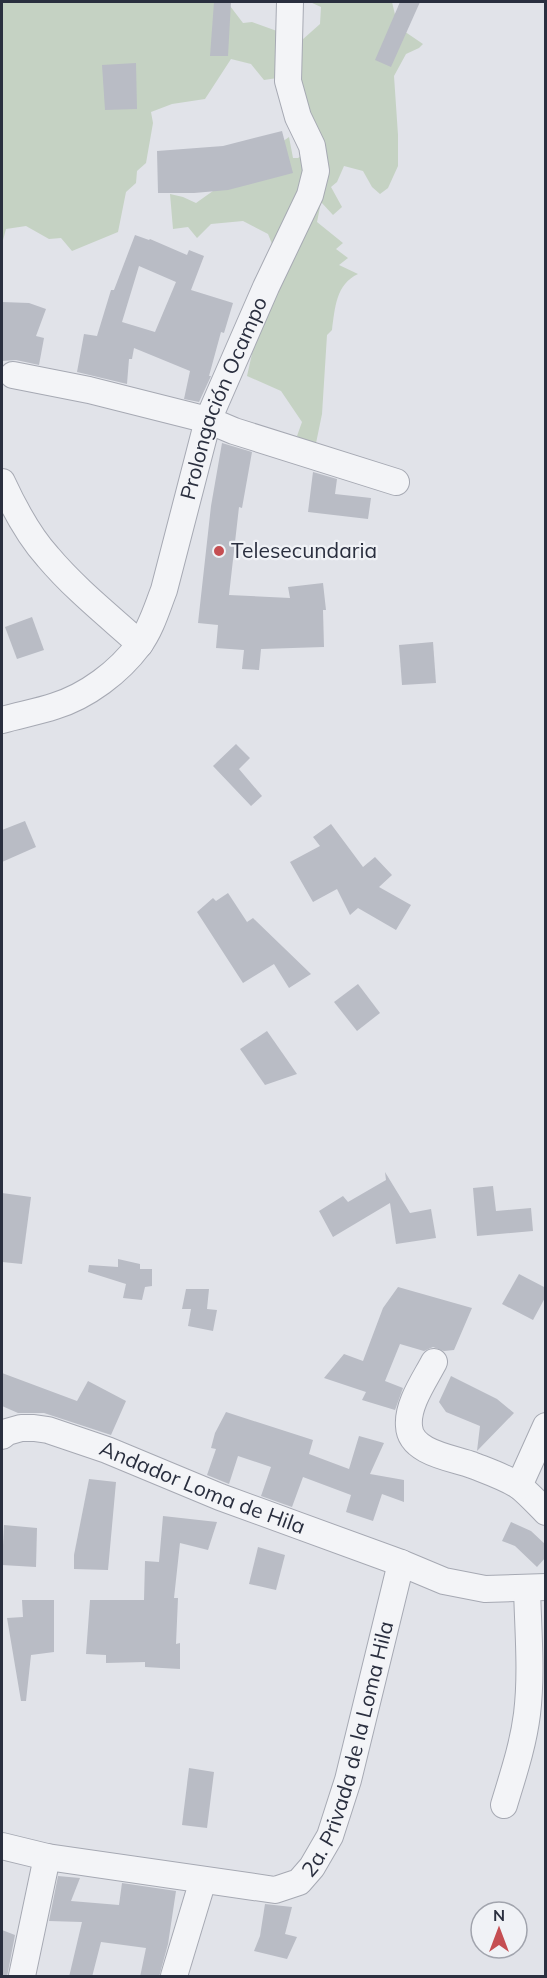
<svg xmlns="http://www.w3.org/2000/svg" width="547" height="1978" viewBox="0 0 547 1978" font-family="Mulish,sans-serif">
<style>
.green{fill:#c5d2c3}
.building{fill:#b9bcc5;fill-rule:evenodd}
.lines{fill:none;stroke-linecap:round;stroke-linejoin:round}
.street-casing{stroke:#a6a9b3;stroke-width:28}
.street{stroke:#f3f4f7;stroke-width:26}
.poi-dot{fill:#c54e52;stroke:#f0f2f6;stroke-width:2}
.labels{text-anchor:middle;stroke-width:4.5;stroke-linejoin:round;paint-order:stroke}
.street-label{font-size:21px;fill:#2a2f3f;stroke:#f0f2f6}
.poi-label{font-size:21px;fill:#2a2f3f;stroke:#f0f2f6;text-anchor:start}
</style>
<rect width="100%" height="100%" fill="#e1e3e9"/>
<path class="green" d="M2,2h225l16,21 9,-1 50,18 18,-16 1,-17 -11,-5h82l6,25 25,17 -4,4 -13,6 -12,22 4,59v31l-10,22 -8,6 -8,-7 -9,-16 -19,-5 -7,16 -6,5 11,20 -9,8 -12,-13 -4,20 26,21 -7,6 12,9 -9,7 19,9c-22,10 -23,34 -26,56l-5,5 -5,79 -8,39 -10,-13 -7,-4 5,-14 -21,-31 -34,-15 16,-71 16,-44 -11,-27 -25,-13 -32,3 -14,14 -9,-11 -15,2 -3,-35 13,3 13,6 93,-66 4,21h5l3,-2 6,-23 -23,-56 -20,3 -13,-16 -20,-5 -26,40 -33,5 -21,8 2,11 -7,40 -9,8 -1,12 -10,9 -8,40 -46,19 -11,-13 -12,1 -23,-13 -20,3 -4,15z"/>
<g class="building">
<path d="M214,2h17l-3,54h-18z"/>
<path d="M400,2h20l-29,65 -16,-7z"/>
<path d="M136,63l1,46 -32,1 -3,-45z"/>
<path d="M282,131l11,42 -65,17 -34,3h-36l-1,-42 66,-5z"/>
<path d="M135,235l14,5 1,-1 37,16 2,-5 15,6 -13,34 42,13 -9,30 -3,-1 -12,44h2l-12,26 -15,-3 6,-28 -56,-23 -2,11h-3l-2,25 -50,-12 7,-38 13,2 14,-46h3zM139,266l37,16 -21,50 -33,-10z"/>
<path d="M2,302l27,1 17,6 -10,27 8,2 -5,27 -23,-5 -14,1z"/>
<path d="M222,443l30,9 -10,56 -3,-1 -10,88 61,3 -2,-11 35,-4 3,27h-3l1,37 -63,2 -2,21 -17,-1 2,-19 -28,-2 2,-23 -20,-2 13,-117z"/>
<path d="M313,472l24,7 -2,15 36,4 -3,21 -60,-7z"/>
<path d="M32,617l12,33 -27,9 -12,-32z"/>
<path d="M433,642l3,41 -34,2 -3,-40z"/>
<path d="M236,744l14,14 -11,11 23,27 -11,10 -38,-40z"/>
<path d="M25,821l11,26 -34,15v-32z"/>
<path d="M331,824l32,43 12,-10 17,18 -13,12 32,18 -15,25 -38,-22 -8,7 -13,-26 -24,13 -23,-40 30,-16 -7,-9z"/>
<path d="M228,893l21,32 -2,-3 6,-4 58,56 -22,14 -15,-24 -31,19 -46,-71 16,-14 3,3z"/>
<path d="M358,984l22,29 -23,18 -23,-29z"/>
<path d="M267,1031l30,43 -32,11 -25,-36z"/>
<path d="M385,1172l25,41 21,-4 5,29 -40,6 -6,-41 -57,34 -14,-26 24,-15 5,6 38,-22z"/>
<path d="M493,1186l3,25 35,-3 2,23 -56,5 -4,-48z"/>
<path d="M2,1193l29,4 -9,67 -20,-2z"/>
<path d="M118,1259l22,5v5h12v17l-7,1 -3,13 -19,-2 3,-14 -38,-12 1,-7 29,2z"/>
<path d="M519,1274l27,14v8l-13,24 -31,-16z"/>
<path d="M398,1287l74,21 -18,42 -10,1 -11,-4 -9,4 -24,-7 -15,37 18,7 -8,22 -33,-10 4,-8 -42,-14 20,-24 19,7 20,-53z"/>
<path d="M186,1289h23l-2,20 10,1 -4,21 -25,-5 3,-17h-9z"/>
<path d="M2,1373l75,28 11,-20 38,20 -15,34 -67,-22h-26l-16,-7z"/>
<path d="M451,1376l46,23 17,14 -37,38 3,-25 -34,-14 -7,-10z"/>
<path d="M226,1412l87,28 -4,14 40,15 10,-33 25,7 -14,31 34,6v22l-22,-8 -9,27 -27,-9 5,-17 -48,-18 -11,30 -31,-11 10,-29 -33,-11 -9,28 -22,-9 9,-26 -5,-1 4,-15z"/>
<path d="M89,1479l27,3 -8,88 -34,-1v-14z"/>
<path d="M163,1516l54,6 -9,28 -28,-7 -6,55h4l-2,46 4,-1v26l-35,-2v-5l-39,1v-8l-20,-1 4,-54h54l1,-39 14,1z"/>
<path d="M511,1522l20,9 15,14v12l-9,10 -22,-21 -13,-5z"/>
<path d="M4,1525l33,3 -1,39 -34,-2z"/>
<path d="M258,1547l27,8 -9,35 -27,-6z"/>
<path d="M22,1600h32v52l-23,3 -5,46h-5l-14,-83 16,-1z"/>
<path d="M189,1768l25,4 -7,56 -25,-3z"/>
<path d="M58,1876l22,2 -9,23 48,4 3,-22 54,8 -8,53 -9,33h-19l6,-29 -45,-6 -9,35h-23l13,-55 -33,-1z"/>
<path d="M265,1904l27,3 -7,27 12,3 -10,22 -33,-8 6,-15z"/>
<path d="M2,1930l13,5 -8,42h-5z"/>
</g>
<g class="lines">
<defs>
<g id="street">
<path d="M13,375l76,15 119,30 26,11 162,51"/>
<path d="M2,482c12,26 26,53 46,75 27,32 61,59 92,87"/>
<path id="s1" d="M2,720c17,-5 35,-8 53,-14 32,-10 64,-34 84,-61 12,-16 18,-37 25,-55l44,-170 58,-133 44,-92 6,-24 -4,-25 -14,-29 -10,-36 2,-79"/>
<path d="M434,1362c-10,19 -27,43 -25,64 1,27 44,32 63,39 15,6 33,12 47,21 9,7 19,18 27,26"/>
<path id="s2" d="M2,1436l5,-4 14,-4h13l14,2 59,20 113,47 181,66 43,18 41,8 61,-2"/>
<path d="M519,1486l27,-60"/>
<path d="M504,1805c9,-30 19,-59 23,-91 5,-41 1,-84 0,-126"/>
<path id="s3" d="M2,1846l45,11 228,33 24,-8 13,-15 18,-31 18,-56 53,-217"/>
<path d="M22,1976l25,-119"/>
<path d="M174,1976l29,-96"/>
</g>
</defs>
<use href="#street" class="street-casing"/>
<use href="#street" class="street"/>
</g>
<circle class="poi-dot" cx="219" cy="551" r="6"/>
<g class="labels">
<g class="street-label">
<text dy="7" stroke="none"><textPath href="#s1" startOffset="422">Prolongación Ocampo</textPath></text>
<text dy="7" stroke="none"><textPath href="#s2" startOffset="213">Andador Loma de Hila</textPath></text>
<text dy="7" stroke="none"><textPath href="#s3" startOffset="446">2a. Privada de la Loma Hila</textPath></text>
</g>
<g class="poi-label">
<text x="231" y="558">Telesecundaria</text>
</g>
</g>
<rect width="547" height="1978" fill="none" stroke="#2a2f3f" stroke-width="6"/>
<g transform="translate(499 1930)"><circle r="28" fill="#f0f2f6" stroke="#a1a4ad" stroke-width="1.5"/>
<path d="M0-4.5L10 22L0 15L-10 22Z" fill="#c54e52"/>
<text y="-9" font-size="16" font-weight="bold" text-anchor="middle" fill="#2a2f3f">N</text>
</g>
</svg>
